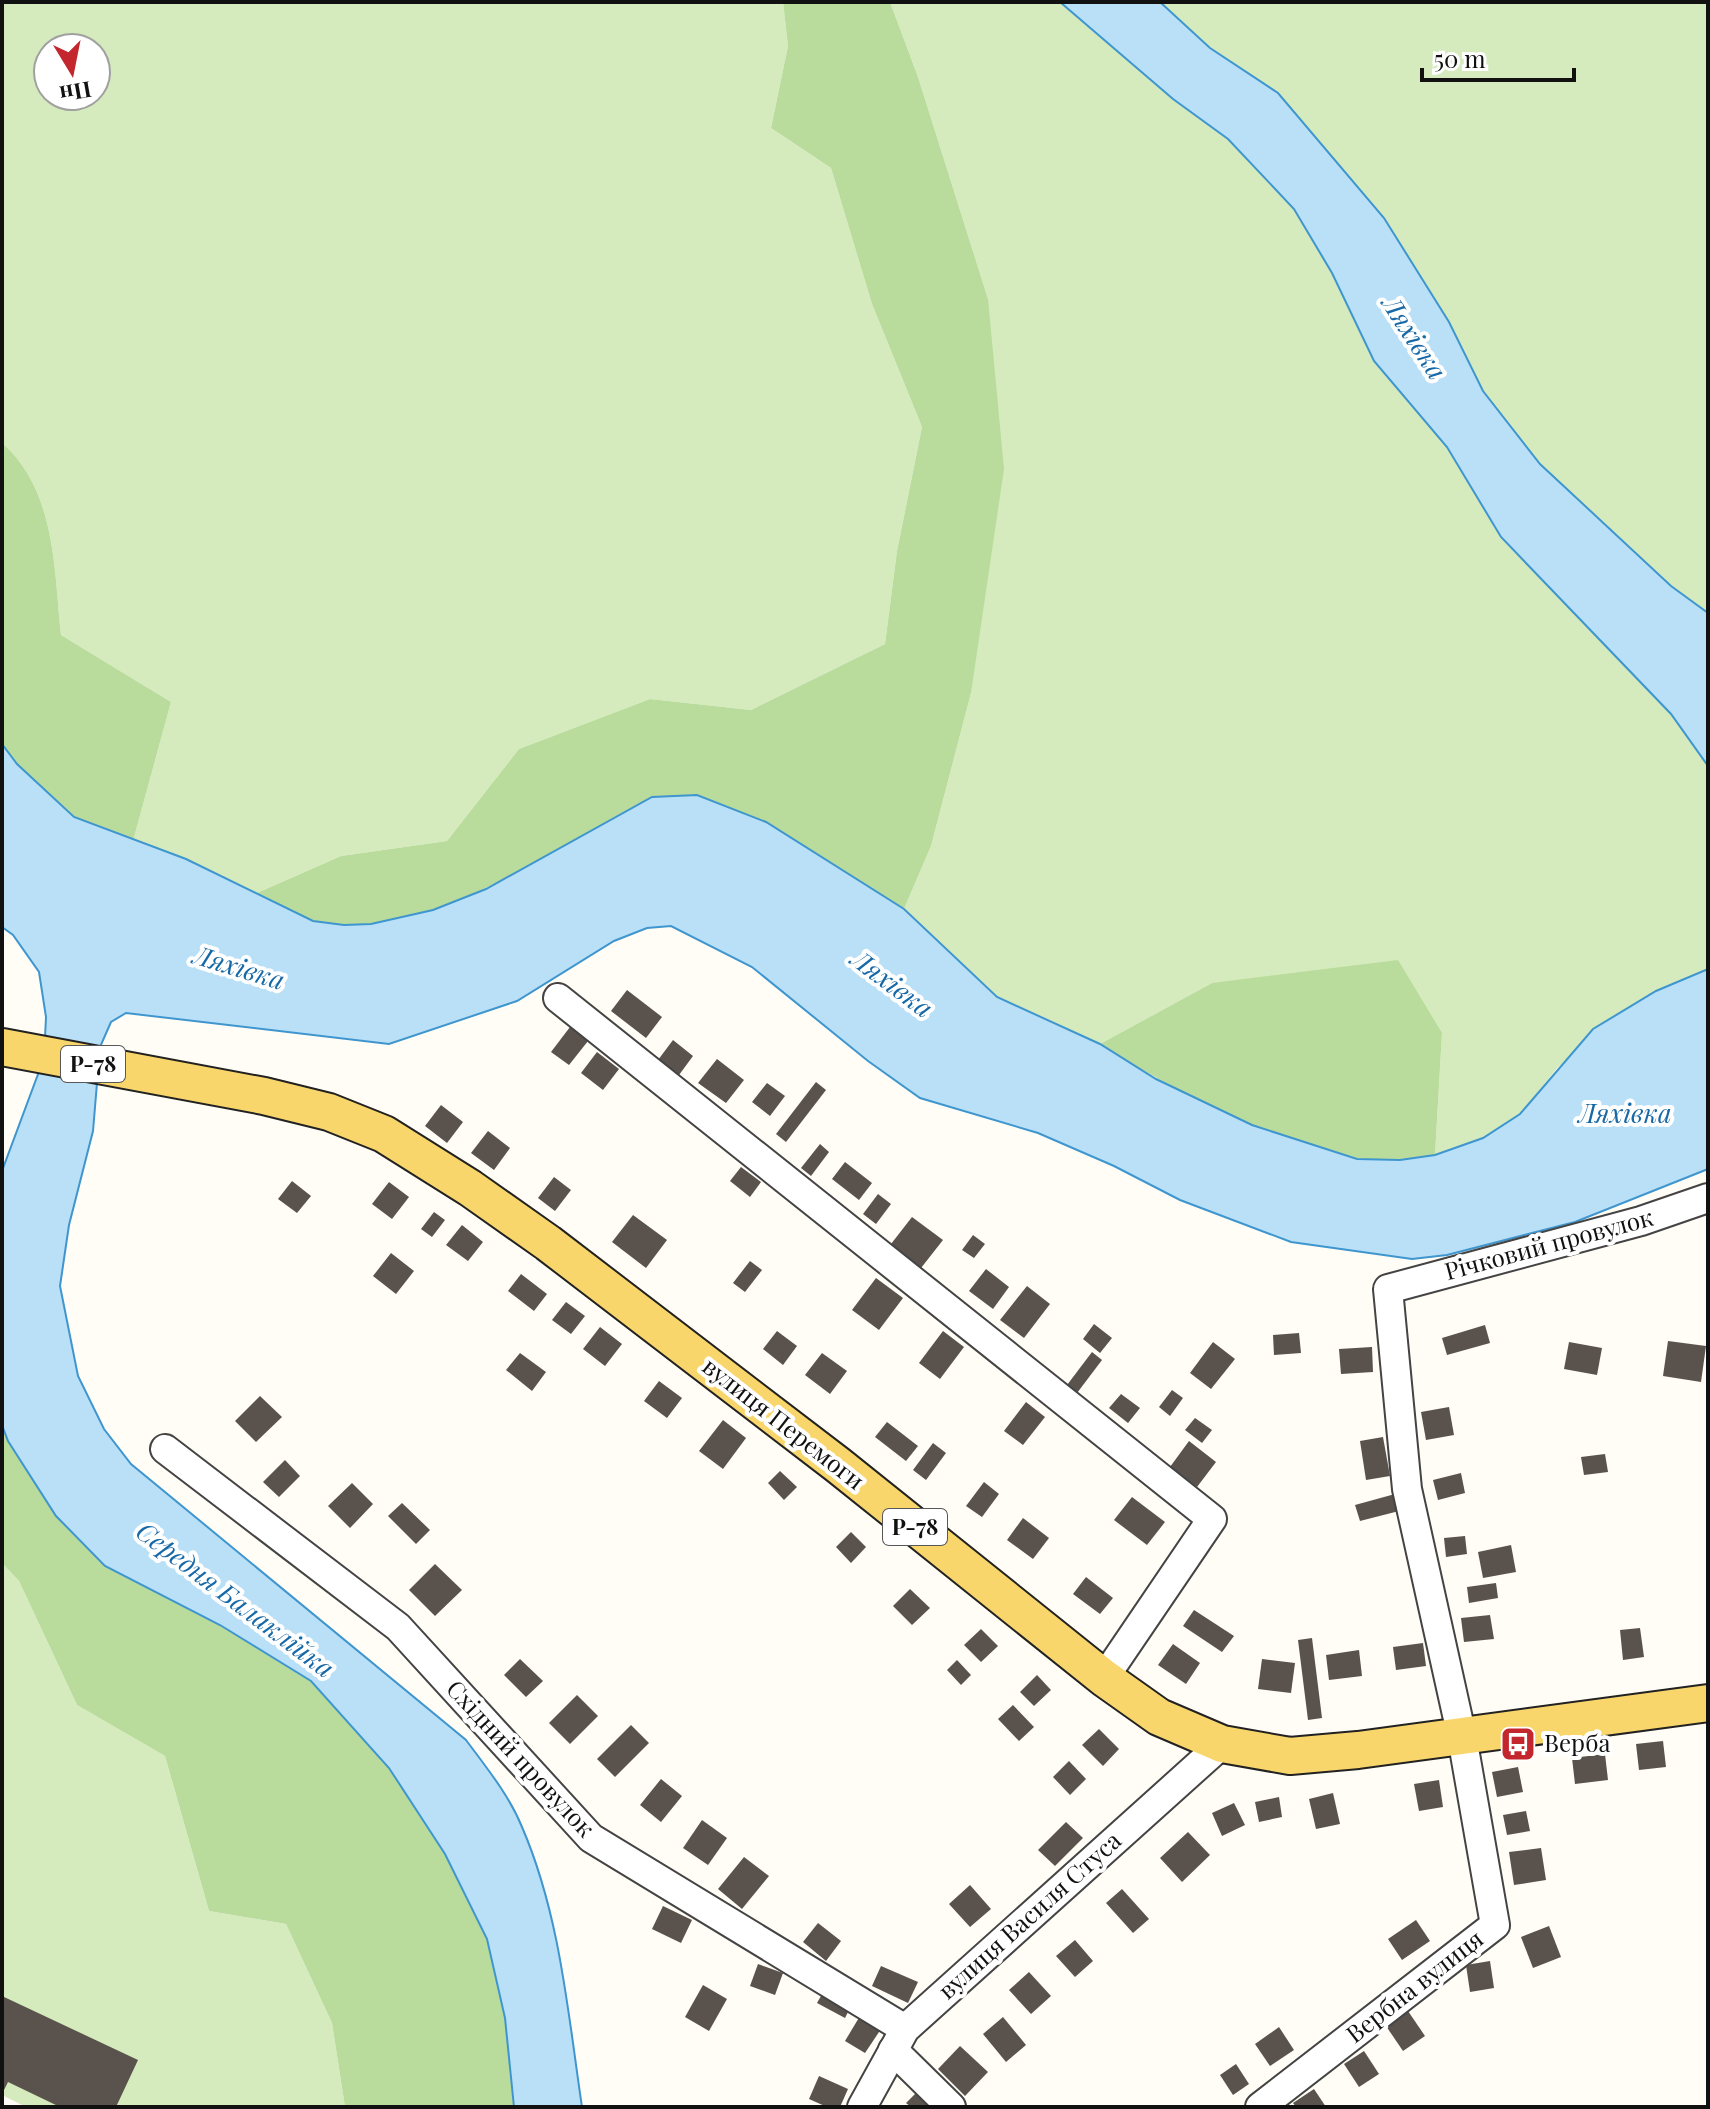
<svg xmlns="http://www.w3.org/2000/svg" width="1710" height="2109" viewBox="0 0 1710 2109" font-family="'Playfair Display',serif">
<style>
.green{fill:#d5ebbd;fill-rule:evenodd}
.forest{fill:#b9dc9c}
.water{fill:#b9e0f7;stroke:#3f96cf;stroke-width:2}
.building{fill:#5a524d}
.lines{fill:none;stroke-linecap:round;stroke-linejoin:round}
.minor-casing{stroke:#444;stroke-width:32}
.major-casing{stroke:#222;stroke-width:40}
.minor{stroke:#fff;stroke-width:28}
.major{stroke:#f9d66b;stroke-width:36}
.labels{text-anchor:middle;stroke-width:8;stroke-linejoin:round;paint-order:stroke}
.shield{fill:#fff;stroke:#585858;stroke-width:2}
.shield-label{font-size:22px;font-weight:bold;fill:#111}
.street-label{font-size:24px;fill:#111;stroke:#fff}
.poi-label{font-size:24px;fill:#111;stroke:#fff;text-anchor:start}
.water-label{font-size:26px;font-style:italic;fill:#1768a6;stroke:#fff}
</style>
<rect width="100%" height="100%" fill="#fffdf5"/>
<g class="green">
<path d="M2,2h781l5,44 -17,82 60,40 41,136 50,123 -25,124 -12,93 -134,66 -101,-11 -131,50 -72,92 -106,15 -84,37 -71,-34 -53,-18 38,-139 -110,-67c-7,-65 -5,-145 -59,-192zM48,48h48v48h-48z"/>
<path d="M890,2h170l113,97 55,40 66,70 38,64 42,88 73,86 54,90 170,177 37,52v203l-52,22 -98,76 -38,47 -37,24 -48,17 7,-122 -230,-50 -112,61 -103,-47 -93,-88 27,-63 40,-153 17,-394 -70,-222z"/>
<path d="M1160,2h548v611l-37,-27 -131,-122 -57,-73 -34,-69 -65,-104 -106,-125 -68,-45z"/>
<path d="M2,1563l17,18 58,124 88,51 44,155 77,13 46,99 13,84h-319l-24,-12z"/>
</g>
<g class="forest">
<path d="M783,2h107l28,75 70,222 16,170 -33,224 -40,153 -27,63 -138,-87 -114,-25c-87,43 -239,156 -340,124 -18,-7 -37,-19 -55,-28l84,-37 106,-15 72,-92 131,-50 101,11 134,-66 12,-93 25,-124 -50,-123 -41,-136 -60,-40 17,-82z"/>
<path d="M2,443c54,47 52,127 59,192l110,67 -38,139 -59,-24 -57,-53 -15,-20z"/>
<path d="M1398,960l44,73 -7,122c-26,4 -54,9 -79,4 -87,-17 -182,-69 -256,-115l112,-61z"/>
<path d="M2,1425l6,16 212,184 91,56 78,87 56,86 42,85 18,79 9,89h-169l-13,-84 -46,-99 -77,-13 -44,-155 -88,-51 -58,-124 -17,-18z"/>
</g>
<g class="water">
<path d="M1060,2h100l50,46 68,45 106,125 65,104 34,69 57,73 131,122 37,27v153l-37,-52 -170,-177 -54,-90 -73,-86 -42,-88 -38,-64 -66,-70 -55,-40z"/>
<path d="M2,744l15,20 57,53 112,42 127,62 31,4 27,-1 62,-14 53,-21 166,-92 45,-2 69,27 138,87 93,88 103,47 56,35 96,46 105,34 43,1 35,-5 48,-17 37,-24 73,-85 63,-38 52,-22v200l-133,53 -128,33 -35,4 -121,-17 -111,-42 -66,-34 -76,-33 -118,-35 -52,-37 -116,-94 -81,-41 -24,2 -33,13 -97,60 -128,43 -263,-31 -15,9 -11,25 -7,84 -24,94 -9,61 18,90 26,53 27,35 335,276c20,27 43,55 56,87 38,88 46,186 60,280h-68l-9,-89 -18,-79 -42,-85 -56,-86 -78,-87 -91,-56 -115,-59 -49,-50 -48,-75 -6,-16v-254l42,-113 2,-41 -7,-45 -26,-37 -11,-8z"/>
</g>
<g class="building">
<path d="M627,990l35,27 -16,21 -35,-27z"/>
<path d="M570,1027l18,14 -19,24 -18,-13z"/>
<path d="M673,1040l20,16 -14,19 -21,-15z"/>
<path d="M597,1052l22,17 -16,21 -22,-17z"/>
<path d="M717,1059l27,21 -18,23 -28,-20z"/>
<path d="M816,1082l10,8 -40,52 -10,-8z"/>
<path d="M767,1083l18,13 -15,20 -18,-14z"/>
<path d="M441,1105l22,17 -16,21 -22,-17z"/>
<path d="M488,1131l22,17 -16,22 -23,-17z"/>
<path d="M820,1144l9,8 -18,24 -10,-8z"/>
<path d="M845,1162l27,21 -13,17 -27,-21z"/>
<path d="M741,1167l20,15 -11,15 -20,-16z"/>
<path d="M554,1177l17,13 -16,21 -17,-13z"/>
<path d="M292,1181l19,15 -14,17 -19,-14z"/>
<path d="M389,1182l20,15 -17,22 -20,-15z"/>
<path d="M878,1194l13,10 -15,20 -13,-10z"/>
<path d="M434,1212l11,8 -13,17 -11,-8z"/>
<path d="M633,1215l34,25 -21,28 -34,-26z"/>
<path d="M912,1217l31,23 -22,28 -30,-24z"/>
<path d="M462,1225l21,17 -15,19 -22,-16z"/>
<path d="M973,1235l12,9 -11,14 -12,-8z"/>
<path d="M391,1253l23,18 -18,23 -23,-18z"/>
<path d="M750,1261l12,9 -17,22 -12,-9z"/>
<path d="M986,1269l23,18 -16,22 -24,-18z"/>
<path d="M521,1274l26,20 -13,17 -26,-20z"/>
<path d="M876,1278l27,20 -24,32 -27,-20z"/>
<path d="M1027,1286l23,18 -26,34 -24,-18z"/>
<path d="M566,1302l19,14 -14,18 -19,-14z"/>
<path d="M1094,1324l18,14 -12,15 -17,-14z"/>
<path d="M1485,1325l5,18 -43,12 -5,-17z"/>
<path d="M600,1327l22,17 -17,22 -22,-17z"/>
<path d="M777,1331l20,15 -14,19 -20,-16z"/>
<path d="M943,1331l21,16 -24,32 -21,-16z"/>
<path d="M1299,1333l2,20 -27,2 -1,-20z"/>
<path d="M1668,1341l38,5 -5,36 -38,-6z"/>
<path d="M1213,1342l22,17 -24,30 -21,-16z"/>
<path d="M1569,1342l33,6 -5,27 -33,-6z"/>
<path d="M1372,1347l1,25 -32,2 -2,-25z"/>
<path d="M1092,1352l10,8 -28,37 -10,-8z"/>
<path d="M520,1353l26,19 -14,19 -26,-21z"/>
<path d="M822,1353l25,18 -17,23 -25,-19z"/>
<path d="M659,1381l23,17 -15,20 -23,-17z"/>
<path d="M1172,1390l11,8 -13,18 -11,-9z"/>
<path d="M1121,1394l19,14 -12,15 -19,-15z"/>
<path d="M260,1396l22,21 -26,25 -21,-21z"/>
<path d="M1026,1402l19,15 -22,28 -19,-14z"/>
<path d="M1449,1407l5,28 -28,5 -5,-28z"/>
<path d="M1195,1418l17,12 -10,13 -17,-13z"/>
<path d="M723,1420l23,18 -23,31 -24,-18z"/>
<path d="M887,1422l31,24 -12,15 -31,-24z"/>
<path d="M1383,1437l7,39 -24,4 -6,-39z"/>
<path d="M1189,1441l27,21 -19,25 -27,-20z"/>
<path d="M933,1443l13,10 -20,27 -13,-10z"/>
<path d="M1605,1454l3,18 -24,3 -3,-18z"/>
<path d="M285,1460l15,16 -21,21 -16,-15z"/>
<path d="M780,1471l17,16 -13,13 -16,-17z"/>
<path d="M1461,1473l4,20 -27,7 -5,-20z"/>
<path d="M984,1482l15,12 -17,23 -16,-11z"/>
<path d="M352,1483l21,21 -23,24 -22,-22z"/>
<path d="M1395,1494l4,17 -39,10 -5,-16z"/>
<path d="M1132,1497l33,25 -18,23 -33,-25z"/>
<path d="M402,1503l28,27 -14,14 -28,-28z"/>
<path d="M1023,1518l26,20 -16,21 -26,-19z"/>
<path d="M851,1532l15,15 -15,16 -15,-16z"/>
<path d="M1465,1536l2,18 -21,3 -2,-19z"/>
<path d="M1511,1545l5,27 -33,6 -5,-26z"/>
<path d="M435,1564l27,26 -27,26 -26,-26z"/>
<path d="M1086,1577l27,21 -13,16 -27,-20z"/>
<path d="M1496,1583l2,15 -29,5 -2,-16z"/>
<path d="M910,1589l20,19 -18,17 -19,-19z"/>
<path d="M1194,1610l40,26 -12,16 -39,-26z"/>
<path d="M1490,1615l4,24 -30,3 -3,-24z"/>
<path d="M1640,1628l4,29 -21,3 -3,-30z"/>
<path d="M981,1629l17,17 -17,16 -17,-17z"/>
<path d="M1312,1638l10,80 -14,2 -10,-80z"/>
<path d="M1423,1643l3,23 -30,4 -3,-23z"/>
<path d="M1173,1644l27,19 -14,21 -28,-19z"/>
<path d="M1359,1650l3,26 -33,4 -3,-25z"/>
<path d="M520,1659l23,22 -17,16 -22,-22z"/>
<path d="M1262,1659l33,4 -4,30 -33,-4z"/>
<path d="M957,1660l14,15 -10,10 -14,-15z"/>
<path d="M1037,1675l14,15 -17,16 -14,-14z"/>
<path d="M577,1695l21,21 -28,28 -21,-21z"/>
<path d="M1013,1705l21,22 -15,14 -21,-22z"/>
<path d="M631,1725l18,18 -34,34 -18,-18z"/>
<path d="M1099,1729l20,20 -16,17 -21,-21z"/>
<path d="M1663,1741l3,26 -27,3 -3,-26z"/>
<path d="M1605,1754l3,26 -33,4 -3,-26z"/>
<path d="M1069,1761l17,18 -16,16 -17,-18z"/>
<path d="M1518,1767l5,25 -26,5 -5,-25z"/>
<path d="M661,1779l21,17 -21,26 -21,-17z"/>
<path d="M1439,1780l4,27 -24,4 -5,-27z"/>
<path d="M1333,1793l7,31 -24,5 -7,-30z"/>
<path d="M1279,1797l3,20 -23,5 -4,-20z"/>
<path d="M1234,1803l11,22 -23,11 -10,-23z"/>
<path d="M1526,1811l4,20 -23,4 -4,-20z"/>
<path d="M702,1820l25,18 -19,27 -25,-17z"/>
<path d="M1066,1822l17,16 -28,28 -17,-16z"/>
<path d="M1188,1832l22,23 -28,27 -22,-24z"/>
<path d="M1541,1848l5,32 -32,5 -5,-33z"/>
<path d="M744,1857l25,19 -27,33 -24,-20z"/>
<path d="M970,1885l21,24 -21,18 -21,-23z"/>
<path d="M1122,1889l27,30 -16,14 -27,-30z"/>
<path d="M663,1906l29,14 -11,23 -29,-14z"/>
<path d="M1416,1920l14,21 -28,19 -14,-21z"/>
<path d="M818,1923l23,18 -15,20 -23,-19z"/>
<path d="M1549,1926l12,31 -28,11 -12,-31z"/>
<path d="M1075,1940l18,21 -18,16 -19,-21z"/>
<path d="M1490,1961l4,27 -24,4 -4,-27z"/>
<path d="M758,1964l25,9 -8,22 -25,-9z"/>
<path d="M881,1966l37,16 -10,21 -36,-17z"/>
<path d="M1029,1972l22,24 -20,18 -22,-24z"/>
<path d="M703,1985l24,14 -18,32 -24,-14z"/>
<path d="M825,1989l27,15 -7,14 -28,-15z"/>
<path d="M2,1996l136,64 -22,47h-56l-52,-25 -6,12z"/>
<path d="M1408,2011l17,25 -22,15 -17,-25z"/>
<path d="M860,2016l21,13 -16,24 -20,-12z"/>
<path d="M1003,2017l23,28 -20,17 -23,-28z"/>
<path d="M1279,2027l15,23 -24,16 -15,-22z"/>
<path d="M960,2046l28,26 -23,24 -27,-27z"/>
<path d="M1364,2051l15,23 -20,13 -15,-23z"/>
<path d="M1236,2064l13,20 -16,11 -13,-20z"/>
<path d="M819,2076l29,13 -8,18h-13l-18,-8z"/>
<path d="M1314,2089l12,18h-30l-3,-4z"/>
<path d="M918,2091l18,16h-25l-5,-4z"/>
</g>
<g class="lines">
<defs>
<g id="minor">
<path d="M558,998l654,521 -108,159"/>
<path d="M165,1449l233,178 193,211 314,191"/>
<path d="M893,2050l58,57"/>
<path d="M862,2107l43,-78 317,-285"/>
<path d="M1260,2107l235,-182 -33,-188 -55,-248 -19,-200 253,-68 67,-23"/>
</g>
<path id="major" d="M2,1047l262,49 65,16 55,22 86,54 78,55 290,222 266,213 55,39 63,27 68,12 68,-6 350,-47"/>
</defs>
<use href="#minor" class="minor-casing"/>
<use href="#major" class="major-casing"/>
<use href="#minor" class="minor"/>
<use href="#major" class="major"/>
</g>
<defs>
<symbol id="bus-square" viewBox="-11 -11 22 22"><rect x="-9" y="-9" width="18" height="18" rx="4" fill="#c4262e" stroke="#fff"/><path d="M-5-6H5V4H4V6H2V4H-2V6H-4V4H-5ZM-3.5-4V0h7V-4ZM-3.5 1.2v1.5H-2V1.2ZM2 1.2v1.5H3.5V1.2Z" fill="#fff"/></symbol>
</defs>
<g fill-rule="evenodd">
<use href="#bus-square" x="1498" y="1724" width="40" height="40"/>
</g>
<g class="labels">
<g class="shield">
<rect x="61" y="1046" width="64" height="36" rx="6"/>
<rect x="883" y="1509" width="64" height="36" rx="6"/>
</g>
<g class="shield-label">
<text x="93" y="1072">Р-78</text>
<text x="915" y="1535">Р-78</text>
</g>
<g class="street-label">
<text transform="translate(1549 1245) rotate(-15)" y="8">Річковий провулок</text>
<text transform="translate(783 1424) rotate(38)" y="8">вулиця Перемоги</text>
<text transform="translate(520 1759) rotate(47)" y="8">Східний провулок</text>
<text transform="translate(1030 1916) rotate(-42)" y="8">вулиця Василя Стуса</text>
<text transform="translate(1415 1987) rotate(-38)" y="8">Вербна вулиця</text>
</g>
<g class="poi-label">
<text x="1544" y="1752">Верба</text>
</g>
<g class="water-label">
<text transform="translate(1414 338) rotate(57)" y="9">Ляхівка</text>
<text transform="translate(239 968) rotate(17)" y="9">Ляхівка</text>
<text transform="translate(892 984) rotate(37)" y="9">Ляхівка</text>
<text x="1625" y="1123">Ляхівка</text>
<text transform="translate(235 1600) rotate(37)" y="9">Середня Балаклійка</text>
</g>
</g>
<rect width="1710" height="2109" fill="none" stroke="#111111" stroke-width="8"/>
<g transform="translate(72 72) rotate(170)"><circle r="38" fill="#ffffff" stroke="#a0a0a0" stroke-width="2"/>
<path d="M0-6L14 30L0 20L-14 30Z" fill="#c4262e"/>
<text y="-12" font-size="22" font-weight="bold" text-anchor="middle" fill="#111111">Пн</text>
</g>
<path d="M1422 68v12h152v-12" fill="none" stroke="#111111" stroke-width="4"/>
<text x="1434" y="68" font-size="24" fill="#111111" stroke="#ffffff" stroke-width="6" paint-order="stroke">50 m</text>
</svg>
